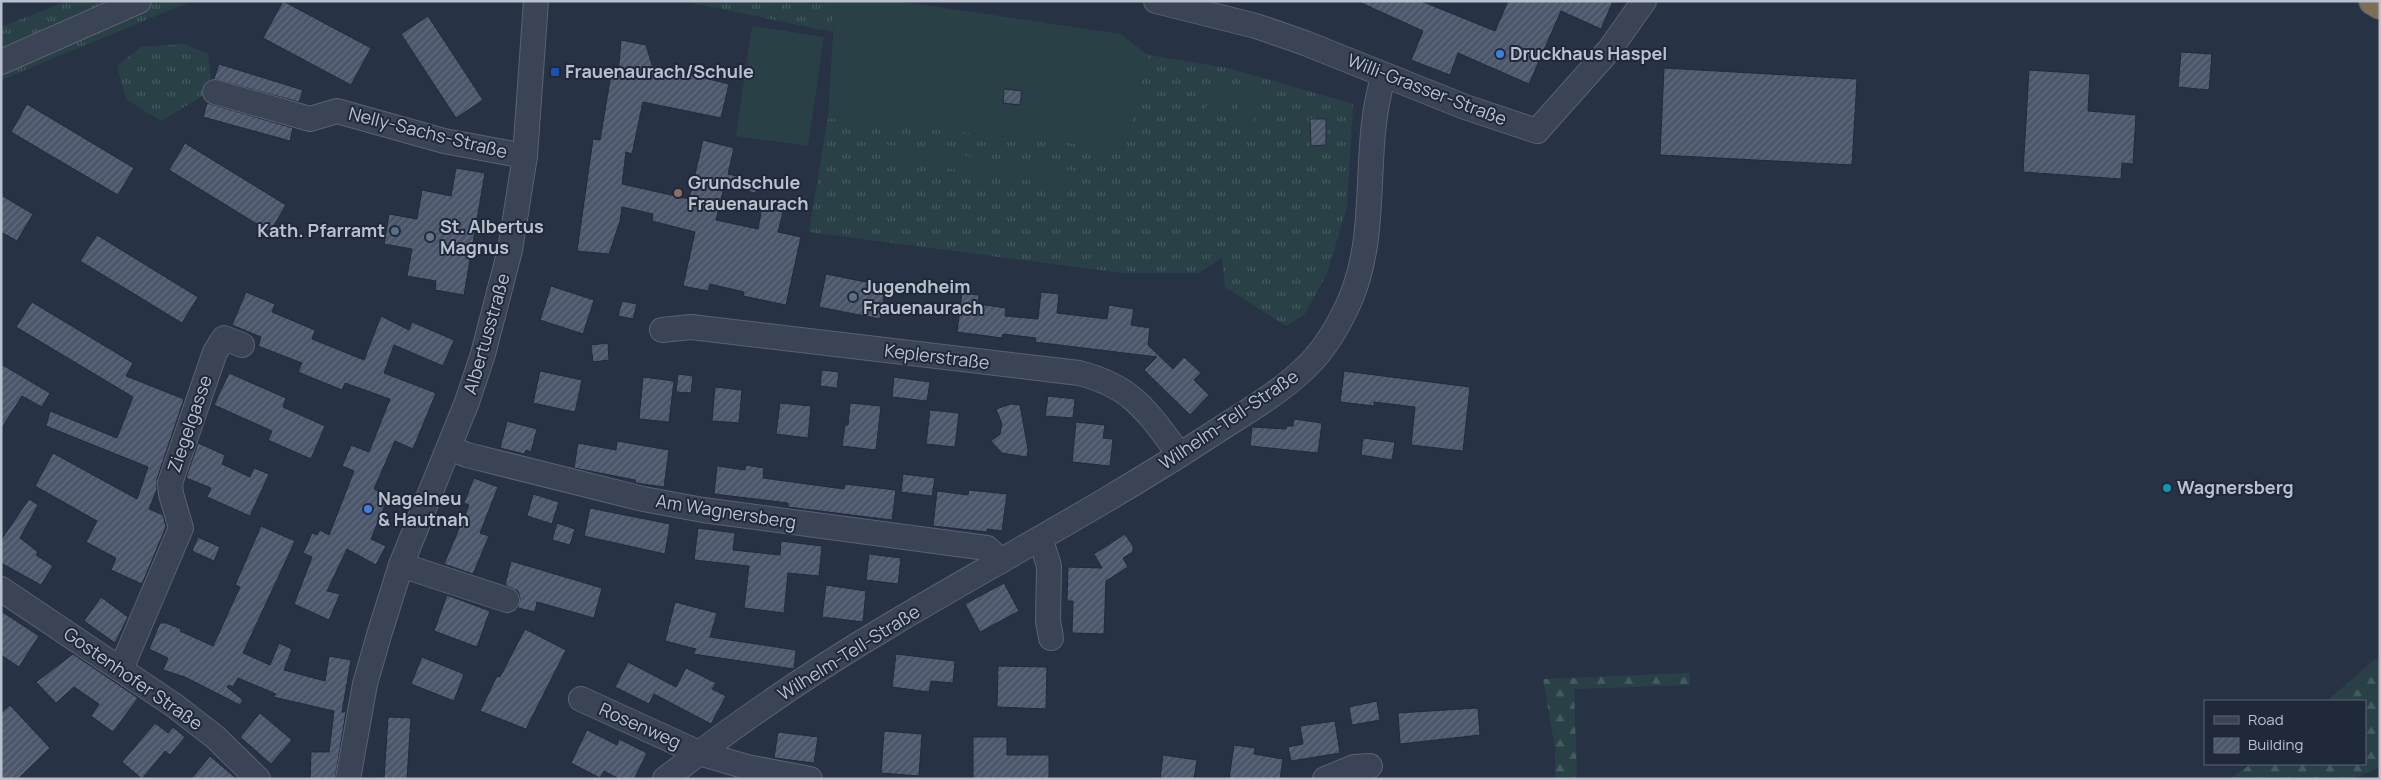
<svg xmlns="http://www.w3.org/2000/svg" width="2381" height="780" viewBox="0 0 2381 780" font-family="Manrope,sans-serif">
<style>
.grass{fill:url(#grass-tufts)}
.forest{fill:url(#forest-firs)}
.pitch{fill:#294146}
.building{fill:url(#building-hatch);stroke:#222b3c}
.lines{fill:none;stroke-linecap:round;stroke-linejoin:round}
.minor-casing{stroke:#5a6272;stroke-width:26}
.highway-casing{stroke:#464f5f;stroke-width:30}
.minor{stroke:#3b4454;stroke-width:24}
.highway{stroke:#7b6f58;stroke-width:28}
.shop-dot{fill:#3f7fe0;stroke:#20293a;stroke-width:2}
.transit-dot{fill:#1a4fb4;stroke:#20293a;stroke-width:2}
.education-dot{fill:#8d6e63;stroke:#20293a;stroke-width:2}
.service-dot{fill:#5c6f8a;stroke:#20293a;stroke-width:2}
.worship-dot{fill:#6b7280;stroke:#20293a;stroke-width:2}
.culture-dot{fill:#0f9aa8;stroke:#20293a;stroke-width:2}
.labels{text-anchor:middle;stroke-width:4;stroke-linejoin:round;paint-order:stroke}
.poi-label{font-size:18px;font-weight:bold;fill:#b9c0ce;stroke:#20293a;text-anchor:start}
.street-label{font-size:18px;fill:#b9c0ce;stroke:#20293a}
</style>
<defs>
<pattern id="grass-tufts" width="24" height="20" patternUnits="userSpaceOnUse" patternTransform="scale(1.25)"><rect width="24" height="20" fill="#294146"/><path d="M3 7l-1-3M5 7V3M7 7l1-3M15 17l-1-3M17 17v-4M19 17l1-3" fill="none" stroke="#465b60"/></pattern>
<pattern id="forest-firs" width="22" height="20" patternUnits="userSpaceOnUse" patternTransform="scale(1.25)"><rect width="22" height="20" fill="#294146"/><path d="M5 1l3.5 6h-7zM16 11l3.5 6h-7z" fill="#465b60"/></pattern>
<pattern id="building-hatch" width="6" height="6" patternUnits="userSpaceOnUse" patternTransform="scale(1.25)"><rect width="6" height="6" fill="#4b566b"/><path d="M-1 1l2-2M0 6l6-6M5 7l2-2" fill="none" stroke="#636c7f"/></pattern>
</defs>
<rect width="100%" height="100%" fill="#273245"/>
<g class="grass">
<path d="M67,1h125l-191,79v-53z"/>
<path d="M682,1h153l-2,31z"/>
<path d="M184,44l24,10 4,36 -51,31 -35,-22 -9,-33 24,-19z"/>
<path d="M1148,55l80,13 125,36 -6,103 -20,67 -23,41 -18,11 -61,-39 -3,-29 -23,15h-77l-313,-41 19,-114 297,31z"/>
</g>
<g class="forest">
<path d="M2375,659l5,2v106l-27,12h-123l21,-15h114v-63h-38z"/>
<path d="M1690,673v12l-116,4 3,90h-22v-31l-12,-69z"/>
</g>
<g class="pitch">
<path d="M835,1h62l224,33 27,21 -23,94 -297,-31z"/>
<path d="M752,26l72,11 -16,109 -72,-10z"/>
<path d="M1213,81l19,5 -8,30 -19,-5z"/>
<path d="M1242,88l19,5 -8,30 -19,-4z"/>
<path d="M882,144l198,28 -2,15 -198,-28z"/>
</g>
<g class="building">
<path d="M283,1l88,47 -20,37 -88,-47z"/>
<path d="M1357,1h64l74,30 13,-30h105l-12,28 -40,-18 -32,73 -71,-31 -8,22 -39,-15 12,-29z"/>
<path d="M428,16l55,84 -27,18 -55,-84z"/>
<path d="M621,40l25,5 6,20 77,19 -8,34 -78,-16 -11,52 -6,-2 -4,32 67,15 14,-59 31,8 -6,26 31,7 -3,12 -32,-6 -8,33 42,9 4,-22 21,5 -5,20 23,5 -15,68 -43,-9 1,-4 -34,-8 -2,7 -25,-5 12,-54 -43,-11 1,-7 -31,-7 -2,14 -11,33 -32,-3 16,-112 7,1 11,-66 7,1z"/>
<path d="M2181,52l31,2 -3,36 -31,-3z"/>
<path d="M219,64l84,26 -4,12 -85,-23z"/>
<path d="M1664,68l193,11 -5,86 -192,-10z"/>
<path d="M2029,70l61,4 -2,37 48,4 -3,49 -11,-1 -1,16 -98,-7z"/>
<path d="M1004,89l18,2 -2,14 -17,-2z"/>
<path d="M207,103l86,25 -3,13 -87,-24z"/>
<path d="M27,104l107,64 -16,27 -107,-63z"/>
<path d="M1310,119h16v26l-15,1z"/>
<path d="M185,143l101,62 -16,27 -101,-62z"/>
<path d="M456,168l29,5 -21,122 -29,-5 1,-9 -29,-5 5,-27 -28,-5 5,-30 28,5 5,-29 29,6z"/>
<path d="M1,195l32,19 -16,27 -16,-9z"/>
<path d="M97,235l101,62 -16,26 -102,-62z"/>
<path d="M826,274l60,12 -6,33 -61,-12z"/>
<path d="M551,286l43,14 -11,34 -43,-14z"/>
<path d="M246,292l29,12 -3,8 43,18 -3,9 52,21 17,-44 28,14 3,-8 42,18 -11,26 -49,-21 -10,28 52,20 -23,56 -18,-8 -21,48 15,6 -18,44 15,7 -10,19 -29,-16 -20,42 13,3 -11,26 -35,-16 18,-47 -9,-4 9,-20 5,2 3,-5 9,5 25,-64 -12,-5 9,-21 18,7 21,-53 -45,-16 -3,7 -44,-18 4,-9 -44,-17 3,-9 -29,-12z"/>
<path d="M1041,292l18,2 -2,19 50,6 2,-14 25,4 -3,16 19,3 -2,17 25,24 11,-12 17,16 -7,7 15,15 -19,20 -46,-45 13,-13 -122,-15 1,-4 -33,-4 -1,4 -45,-6 5,-39 17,2 -1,9 28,4 -1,8 33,3z"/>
<path d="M622,301l15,3 -4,15 -15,-3z"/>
<path d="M32,302l101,61 -7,13 58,23 -27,80v10l-8,20 14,6 3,12 -24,57 -31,-14 5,-12 -30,-16 11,-21 -62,-35 18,-33 84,46 11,-32 -102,-41 4,-15 67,27 16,-41 -117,-70z"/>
<path d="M608,343l1,17 -16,2 -2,-17z"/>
<path d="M1,364l49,29 -8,14 -20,-11 -21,33z"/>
<path d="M822,370l17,2 -2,16 -17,-2z"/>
<path d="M540,371l42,9 -7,32 -42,-9z"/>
<path d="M1344,371l126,16 -7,64 -52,-6 4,-38 -41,-5v4l-34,-4z"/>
<path d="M229,373l57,25 -3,9 42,19 -14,33 -43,-19 4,-9 -58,-26z"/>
<path d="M678,374l15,2 -2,17 -15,-1z"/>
<path d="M643,377l31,4 -5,41 -30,-3z"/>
<path d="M894,377l36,5 -3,19 -35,-4z"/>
<path d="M715,387l27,3 -3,33 -27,-2z"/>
<path d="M1048,396l27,3 -2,19 -28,-2z"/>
<path d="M780,403l31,3 -3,32 -32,-4z"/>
<path d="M850,403l31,3 -5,44 -34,-4 3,-21h3z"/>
<path d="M1011,404l9,1 8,44 -1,8 -25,-4 -11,-12 9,-7 2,-10 -6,-15z"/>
<path d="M930,410l29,3 -4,34 -29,-3z"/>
<path d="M1294,419l28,4 -4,30 -68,-7 2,-19 34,2v-3h7z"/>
<path d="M507,421l30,8 -6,23 -5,-2 -2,4 -24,-6z"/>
<path d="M1076,422l29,3 -2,13 10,1 -3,27 -38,-4z"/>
<path d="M1363,438l32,4 -3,18 -31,-5z"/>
<path d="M617,441l52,9 -5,37 -28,-4 -1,-3 -61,-12 4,-25 38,7z"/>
<path d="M198,443l27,12 -3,9 28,13 4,-9 15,6 -19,42 -43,-19 4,-9 -25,-10z"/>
<path d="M746,465l18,3 -1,10 81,11 1,-5 51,6 -4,30 -104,-13v-4l-74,-9 3,-28 28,4z"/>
<path d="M903,474l32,4 -3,18 -31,-4z"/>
<path d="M474,478l24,9 -18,46 9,3 -16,38 -29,-10 25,-59 -5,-2z"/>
<path d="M969,490l38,4 -5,37 -15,-2v3l-54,-6 4,-35 31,4z"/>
<path d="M533,494l26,8 -7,22 -25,-8z"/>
<path d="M29,499l9,6 -18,33 18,14 -2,3 17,11 -12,19 -40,-22v-23z"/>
<path d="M590,508l80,16 -5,30 -81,-18z"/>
<path d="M557,523l18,6 -5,16 -18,-5z"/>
<path d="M261,526l34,15 -52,112 27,12 9,-22 13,6 -8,21 41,11 4,-25 22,4 -9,52h4l-11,67h-25l1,-27h18l5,-41 -61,-14 3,-3 -38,-16 -5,9 -4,-2 -2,2 16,13 -3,5 -55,-28 -22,-7 5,-12 -19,-9 11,-26h6l15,6 -1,2 33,15 27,-59 -5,-2z"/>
<path d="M698,528l37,5 -2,17 47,5 1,-14 41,5 -3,30 -31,-3 -4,40 -40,-5 5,-42 -55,-6z"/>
<path d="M1125,534l8,12v6l-10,6 5,9 -22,14 -2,53 -32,-1 1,-32h-6l1,-34 34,1 -8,-14z"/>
<path d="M198,537l22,10 -6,14 -22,-10z"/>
<path d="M869,554l32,4 -3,26 -32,-4z"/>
<path d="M511,561l91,27 -8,30 -57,-16 -2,10 -17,-4 2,-10 -2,-7 -13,-6z"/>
<path d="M1004,583l15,28 -39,21 -15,-28z"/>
<path d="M826,585l40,6 -3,31 -41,-5z"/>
<path d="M447,595l43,16 -13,36 -43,-16z"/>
<path d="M101,597l27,20 -13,26 -31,-22z"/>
<path d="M675,602l42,11 -7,24 86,13 -2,19 -101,-15 3,-5 -31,-8z"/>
<path d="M1,611l38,25 -20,31 -18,-12z"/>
<path d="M525,629l41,21 -40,79 -46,-18 17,-35 3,1z"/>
<path d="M73,654l65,44 -25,34 -22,-16 8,-12 -25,-17 -18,16 -20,-21z"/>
<path d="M896,654l59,7 -2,22 -22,-2 -2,11 -37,-5z"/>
<path d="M422,657l42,17 -10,27 -43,-17z"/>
<path d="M628,662l48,25 10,-19 30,15 -4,6 14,7 -15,28 -57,-30 -5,10 -34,-17z"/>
<path d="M998,666l49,1 -1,42 -49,-2z"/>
<path d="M1377,701l3,19 -28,5 -3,-18z"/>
<path d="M10,705l40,43 -32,31h-17v-66z"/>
<path d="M1478,708l2,27 -80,9 -2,-31z"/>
<path d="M260,713l32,27 -21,24 -31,-27z"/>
<path d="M388,717l23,1 -4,61h-23z"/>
<path d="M1335,721l5,32 -49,8 -3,-14 15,-3 -3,-18z"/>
<path d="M155,723l13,10 5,-6 12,10 -15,18 -5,-4 -23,28 -20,-17z"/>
<path d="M587,730l30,15 2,-6 28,14 -13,26h-15l-15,-8 -4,7 -29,-15z"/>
<path d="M884,731l38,3 -3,42 -38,-3z"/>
<path d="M778,732l40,5 -4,26 -40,-5z"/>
<path d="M973,737h34v18h42v24h-76z"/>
<path d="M1234,745l21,3 -1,6 29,5 -3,20h-51z"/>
<path d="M1163,755l34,5 -3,19h-34z"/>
<path d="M210,756l27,23h-46z"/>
</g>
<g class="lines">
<defs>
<g id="minor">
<path d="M1156,1l100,25 49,17 160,64 72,24 73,-82 34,-48"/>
<path d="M1,62l138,-61"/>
<path d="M215,92l95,27 27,-8 107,30 81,15"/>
<path d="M662,330l29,-3 388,46c55,14 68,39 101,82"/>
<path d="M450,448l17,7 176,44 60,11 284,38 14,13"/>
<path d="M1041,540l8,26 -1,55 3,17"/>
<path d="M401,565l106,35"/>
<path d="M1,589l174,117 40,31 43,42"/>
<path d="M121,669l60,-141 -10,-34 -1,-11 45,-131 9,-14 18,7"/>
<path d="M581,699l118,54 48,14 63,12"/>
<path d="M348,779l17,-95 14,-49 22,-70 66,-163 16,-48 27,-104 15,-94 11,-155"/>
<path d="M665,779c71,-55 146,-107 222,-152 105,-63 213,-120 316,-187 34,-23 72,-43 101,-71 19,-17 32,-39 43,-62 35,-73 13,-157 37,-232"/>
<path d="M1325,779l29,-12 16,-1"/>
</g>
<path id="highway" d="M2373,1l7,4"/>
</defs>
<use href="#minor" class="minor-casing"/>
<use href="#highway" class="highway-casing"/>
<use href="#minor" class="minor"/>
<use href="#highway" class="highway"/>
</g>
<g class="shop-dot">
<circle cx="1500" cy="54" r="5"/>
<circle cx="368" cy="509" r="5"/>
</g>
<rect class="transit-dot" x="550" y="67" width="10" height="10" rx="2.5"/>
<circle class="education-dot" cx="678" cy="193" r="5"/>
<g class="service-dot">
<circle cx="395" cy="231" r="5"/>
<circle cx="853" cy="297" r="5"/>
</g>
<circle class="worship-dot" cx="430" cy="237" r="5"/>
<circle class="culture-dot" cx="2167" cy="488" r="5"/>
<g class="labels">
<g class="poi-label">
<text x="1510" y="60">Druckhaus Haspel</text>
<text x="565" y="78">Frauenaurach/Schule</text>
<text x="688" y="189">Grundschule<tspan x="688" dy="21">Frauenaurach</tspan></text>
<text x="440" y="233">St. Albertus<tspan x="440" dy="21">Magnus</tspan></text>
<text x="385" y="237" text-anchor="end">Kath. Pfarramt</text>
<text x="863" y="293">Jugendheim<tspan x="863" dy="21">Frauenaurach</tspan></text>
<text x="2177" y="494">Wagnersberg</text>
<text x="378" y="505">Nagelneu<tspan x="378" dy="21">&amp; Hautnah</tspan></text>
</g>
<g class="street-label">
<text transform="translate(1427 90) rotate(21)" y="6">Willi-Grasser-Straße</text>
<text transform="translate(428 133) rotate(14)" y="6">Nelly-Sachs-Straße</text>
<text transform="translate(487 334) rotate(-74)" y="6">Albertusstraße</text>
<text transform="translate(937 357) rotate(7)" y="6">Keplerstraße</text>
<text transform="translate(1229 420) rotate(-34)" y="6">Wilhelm-Tell-Straße</text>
<text transform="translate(190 424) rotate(-71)" y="6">Ziegelgasse</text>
<text transform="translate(726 512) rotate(9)" y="6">Am Wagnersberg</text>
<text transform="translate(849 653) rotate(-32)" y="6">Wilhelm-Tell-Straße</text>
<text transform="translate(133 679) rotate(35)" y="6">Gostenhofer Straße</text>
<text transform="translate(640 726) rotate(24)" y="6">Rosenweg</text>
</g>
</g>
<rect width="2381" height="780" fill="none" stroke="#b9c0ce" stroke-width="5"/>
<rect x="2204" y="700" width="162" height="65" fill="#20293a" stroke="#5d6575"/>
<rect x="2214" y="716" width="25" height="8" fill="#3b4454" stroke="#5d6575"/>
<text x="2248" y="725" font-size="15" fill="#b9c0ce">Road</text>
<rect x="2214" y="738" width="25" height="15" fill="url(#building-hatch)" stroke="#5d6575"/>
<text x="2248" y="750" font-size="15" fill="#b9c0ce">Building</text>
</svg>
